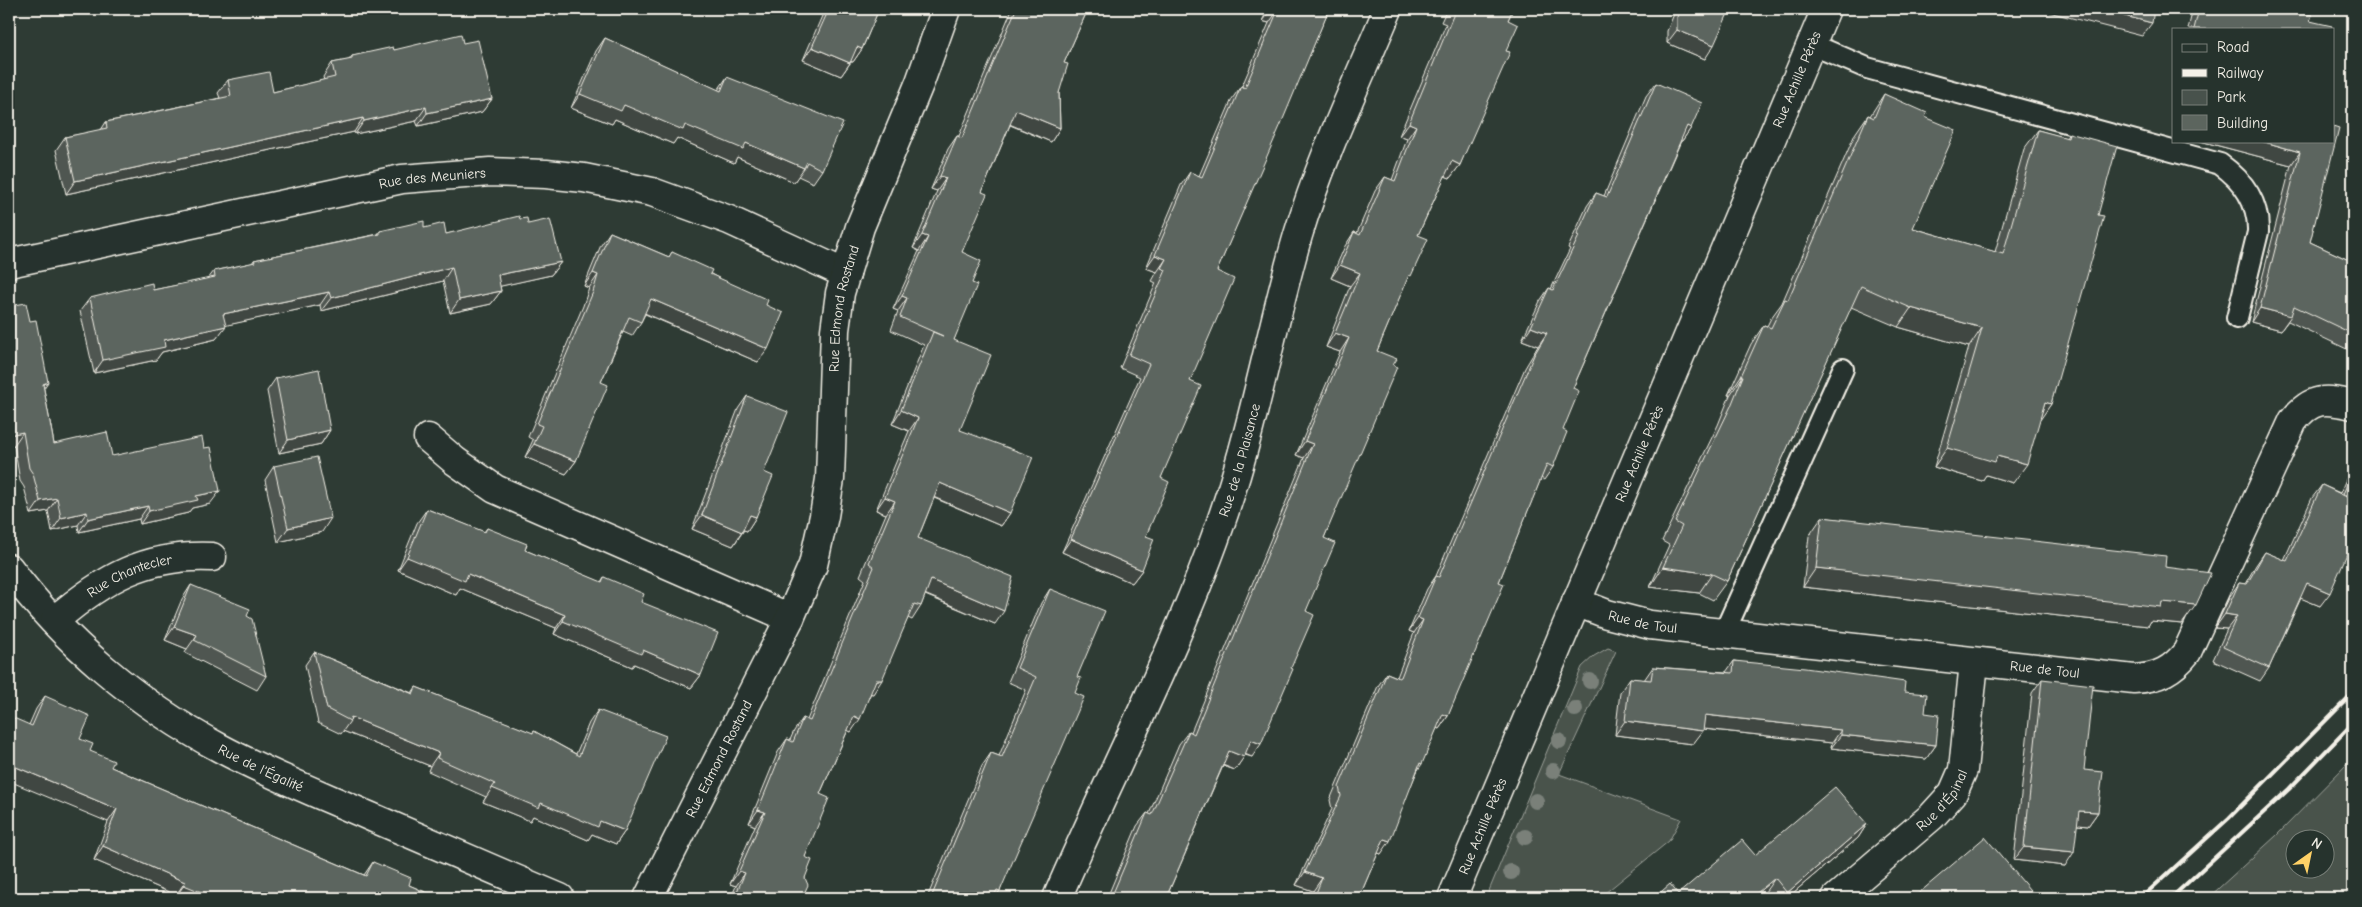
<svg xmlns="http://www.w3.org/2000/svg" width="2362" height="907" viewBox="0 0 2362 907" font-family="'Comic Neue',sans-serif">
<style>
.green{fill:#48524c;stroke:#9ea29a;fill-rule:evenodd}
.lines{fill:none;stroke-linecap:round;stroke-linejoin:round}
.lane-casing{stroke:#f4f1e8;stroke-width:24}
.street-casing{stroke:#f4f1e8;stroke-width:31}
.secondary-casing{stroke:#f4f1e8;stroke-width:31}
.lane{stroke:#26332d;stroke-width:20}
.street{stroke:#26332d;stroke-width:28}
.secondary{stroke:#26332d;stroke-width:28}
.rail{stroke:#f4f1e8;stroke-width:4}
.tree{fill:#7a8079}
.wall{fill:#4f5751;stroke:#f4f1e8}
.shaded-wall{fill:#404742;stroke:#f4f1e8}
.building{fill:#5c655e;stroke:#f4f1e8}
.labels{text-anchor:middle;stroke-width:4.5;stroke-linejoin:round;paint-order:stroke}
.street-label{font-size:14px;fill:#f4f1e8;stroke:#26332d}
</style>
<rect width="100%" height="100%" fill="#2e3b34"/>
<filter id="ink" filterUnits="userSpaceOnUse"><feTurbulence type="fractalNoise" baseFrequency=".02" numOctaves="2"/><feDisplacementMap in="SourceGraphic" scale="10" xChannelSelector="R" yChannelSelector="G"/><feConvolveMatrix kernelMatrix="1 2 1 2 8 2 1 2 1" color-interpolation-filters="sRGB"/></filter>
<g filter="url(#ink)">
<g class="green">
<path d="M1608,648l8,3 -57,123 122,45 -12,22 -70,57h-113l96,-231 12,-11z"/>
<path d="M2353,758v140h-145l68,-62zM2294,840h30v30h-30z"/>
</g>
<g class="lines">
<defs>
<g id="lane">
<path d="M1811,44l56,24 353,96c24,17 39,39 38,68l-21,86"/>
<path d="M1724,633l119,-264"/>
</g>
<g id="street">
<path id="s1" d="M9,263l393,-84 88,-7 56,2 38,4 68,14 77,28 117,54"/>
<path d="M428,438l27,23 40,28 295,129"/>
<path id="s2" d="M9,568c54,73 130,137 211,180 48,26 99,46 149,68 63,27 127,55 191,82"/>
<path id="s3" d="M1576,602l31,12 43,11 484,54c24,-1 39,-9 53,-27l106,-231c19,-25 33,-22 60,-16"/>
<path id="s4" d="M55,620c49,-42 91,-66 157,-63"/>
<path id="s5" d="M648,898l142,-280 23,-53 11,-49 6,-37 5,-149 5,-37 20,-66 60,-145 26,-73"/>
<path id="s6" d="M1057,898c55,-128 122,-253 167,-385 31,-91 47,-186 74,-278 23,-77 59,-152 90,-226"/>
<path id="s7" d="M1836,898l96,-82 21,-23 10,-23 11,-108"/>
</g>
<g id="secondary">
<path id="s8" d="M1452,898l374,-889"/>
</g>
</defs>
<use href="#lane" class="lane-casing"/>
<use href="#street" class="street-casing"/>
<use href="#secondary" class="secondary-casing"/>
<use href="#lane" class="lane"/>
<use href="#street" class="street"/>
<use href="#secondary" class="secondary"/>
<g class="rail">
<path d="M2141,898l88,-80 124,-125"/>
<path d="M2171,898l118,-109 64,-66"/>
</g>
</g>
<g class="tree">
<circle cx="1590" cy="681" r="8"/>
<circle cx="1575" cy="709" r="8"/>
<circle cx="1559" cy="741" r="8"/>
<circle cx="1553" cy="771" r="8"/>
<circle cx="1536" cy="801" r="8"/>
<circle cx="1525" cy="837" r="8"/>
<circle cx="1511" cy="872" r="8"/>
</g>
<g class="wall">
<path d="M825,9h54l-17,40 -9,13h-2l-10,14 -38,-16z"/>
<path d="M1012,9h76l-24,54 -5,30 1,35 -9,14 -41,-17 -28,67 -20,60 10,31 -18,57 6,90 50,83 -9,13 -67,-28 -16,40 77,86 -70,-29 -4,11 -9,14 -4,-2 -35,76 -2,-1 -20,39 -3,-2 -28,64 -15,63v21l-3,20h-71l5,-12 -6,-2 25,-58 -6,-3 29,-71 9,-13 3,1 4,-9 9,-13 4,2 58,-140 -5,-4 26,-62 -10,-4 33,-79 -17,-7 32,-79 -33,-15 7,-19 -5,-2 26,-58 -6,-3 24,-57 -6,-2 17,-40 9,-13h2z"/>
<path d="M1268,9h61l-112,262 -27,110 -29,97 -15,58 -4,34 -10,13 -70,-31 78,-175 -20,-9 36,-85 -4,-2 5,-9 -11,-4 35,-83 9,-13 9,4 33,-77 9,-13h1l27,-63 -7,-2z"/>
<path d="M1447,9h66l-5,11 -2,31 -46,114 -10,13 -5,-2 -27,59 -13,49 -28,67 16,14 -69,173 -18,73 -54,146 -7,-2 -10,15 -12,-4 -57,132h-59l30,-72 10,-13 2,1 30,-70 10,-13 2,1 113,-274 -8,-3 44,-103 -14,-5 24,-61 -19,-8 14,-32 9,-14 3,1 18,-42 10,-14 7,3 15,-41 -8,-3 47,-112 -5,-2z"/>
<path d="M1676,9h54l-25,50 -38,-16v-12z"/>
<path d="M2193,9h93l24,12 21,8h-143z"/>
<path d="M605,38l113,52 9,-13 95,93 -9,13 -15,-7 -4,6 -57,-25 -3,6 -57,-25 -4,6 -58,-25 -3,5 -41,-16 25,-57z"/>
<path d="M463,43l29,56 -10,13 -64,14 -2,-5 -61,13 -1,-2 -288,62 -10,-44 9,-13 36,-7 5,-8 114,-24 -2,-5 10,-13 45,12 51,-12 -1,-3 9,-14 17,-3 3,-4 42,-6z"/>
<path d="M1656,83l35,45 -9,13h-1l-108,247 -20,79 -9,13 -3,-2 -42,104 -51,134 -9,13 -2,-1 -21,46 -35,80 -3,-1 -19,45h-49l3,-7 -17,-6 36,-76 -2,-9 48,-114 9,-13 10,4 17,-44 -5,-2 18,-42 9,-13 89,-208 13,-22 -16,-6 18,-39 9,-13 2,1 19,-40 -2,-1 19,-42 9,-13 8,3 42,-100z"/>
<path d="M1884,94l41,23 -12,111 82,24 29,-103 14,-19 28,8 3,-5 29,82 -47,189 -12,16 -26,63 -27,-8 -4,6 -48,-14 35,-120 -71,-20 -47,-20 -124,274 -14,19 -14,-7 -49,-6 19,-42 -7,-4 56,-116 12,-30h-2l23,-51 13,-19 3,1 4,-8 11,-15 73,-169 13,-19 2,1z"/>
<path d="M2200,141h133l-23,101 43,20v90l-65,-31 -7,9 -30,-8 40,-157z"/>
<path d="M520,219l8,5 33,38 -10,13 -51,11 1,5 -10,13 -41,9 -7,-32 -122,30 -1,-6 -94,20 -10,14 -54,13 -6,8 -62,13 -14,-62 10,-13 63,-8 55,-11 6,-8 38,-8 2,-3 124,-26 2,-3 44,-3 22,6z"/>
<path d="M610,232l59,25 3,-5 94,53 -8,57 -113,-48 -4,8 -9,14 -9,-4 -22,50 -25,79 -10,13 -41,-17 8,-17 -5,-3 55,-131 6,-18 -5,-2 17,-41z"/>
<path d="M9,306l35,83 10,55 58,12 98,48 -18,4 -4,5 -48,11 -1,-5 -60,13 -1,-7 -26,6 -4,-20 -17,3 -7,-27 -4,-6 -6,-36 -5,1z"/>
<path d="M276,378l54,52 -9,14 -42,9 -12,-62z"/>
<path d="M747,396l17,76 -8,45 -9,14 -3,-1 -11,16 -41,-17 46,-120z"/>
<path d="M2353,463v77l-33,66 -19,-8 -32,70 -9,13 -47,-21 14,-31 -12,-1 15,-32 9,-13 6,1 11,-19 9,-13 19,8 28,-62 10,-13 18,8z"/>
<path d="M274,466l48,66 -44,10 -13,-62z"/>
<path d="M427,509l57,23 3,-4 38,22 76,32 3,-5 37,25 60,73 -10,13 -57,-24 -2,3 -78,-33 2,-6 -96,-40 -4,7 -58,-25 19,-47z"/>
<path d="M1822,517l343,50 17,57 -31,-3 -3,5 -345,-39 6,-51z"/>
<path d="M191,585l56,31 19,60 -9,14 -72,-37 2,-4 -22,-9 17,-41z"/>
<path d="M1050,589l27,88 -77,214 -6,7h-67l55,-132 9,-13 8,3 27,-66 -18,-8 33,-79z"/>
<path d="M314,652l98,41 4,-6 116,46 2,-2 42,23 13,-31 9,-13 27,121 -9,13 -24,-10 -4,6 -55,-24 -3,5 -47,-19 3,-5 -58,-26 2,-5 -87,-35 -2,3 -23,-11 -13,-58z"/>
<path d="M1734,661l170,31 21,21 11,32 -10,14 -95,-11 1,-5 -129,-14 -10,15 -78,-9 5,-43 10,-14 14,2 9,-13 73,5z"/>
<path d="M2042,679l42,91 14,42 -10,14 -11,-1 -12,41 -51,-6 18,-167z"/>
<path d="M45,696l45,55 21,16 253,108 9,-13 36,23 30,13h-264l1,-3 -82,-35 14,-38 -79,-97 7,-16z"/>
<path d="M1867,824l-9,14 -71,60h-16l-6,-6 -87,2 77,-39z"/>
</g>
<g class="shaded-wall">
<path d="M1271,9h3l4,1 -9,13 -7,-2z"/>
<path d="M2037,9h61l54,14 -10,13z"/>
<path d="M1677,30l37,15 -9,14 -38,-16z"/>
<path d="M812,47l38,16 -9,13 -38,-16z"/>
<path d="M857,47l5,2 -9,13 -5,-1z"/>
<path d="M580,94l44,11 122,38 58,25 -10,14 -57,-25 -3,6 -57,-25 -4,6 -58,-25 -3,5 -41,-16z"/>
<path d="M492,99l-10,13 -64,14 9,-13z"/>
<path d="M426,107l-10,14 -61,13 9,-13z"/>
<path d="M1016,110l44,18 -9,14 -44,-19z"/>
<path d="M363,118l-9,14 -288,62 9,-13z"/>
<path d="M1409,123l7,3 -9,13 -8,-3z"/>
<path d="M1687,126l4,2 -9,13 -5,-1z"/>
<path d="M2200,141h61l39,11 -9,13z"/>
<path d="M1452,161l8,4 -10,13 -8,-3z"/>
<path d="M940,176l6,2 -9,13 -6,-2z"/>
<path d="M922,235l6,2 -9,14 -6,-3z"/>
<path d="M1155,255l11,4 -9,13 -11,-4z"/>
<path d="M561,262l-10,13 -63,14 10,-14z"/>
<path d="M1340,265l20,8 -10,13 -19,-8z"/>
<path d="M452,267l-9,14 -122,30 10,-13z"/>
<path d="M593,273l5,2 -9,13 -5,-2z"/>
<path d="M501,291l-10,13 -41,9 9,-13z"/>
<path d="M329,292l-9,13 -106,23 9,-14z"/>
<path d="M902,296l5,2 -9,13 -5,-2z"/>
<path d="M651,299l117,50 -10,13 -116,-50z"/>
<path d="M1911,308l71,20 -13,19 -71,-20z"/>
<path d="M2260,308l31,8 -10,14 -30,-8z"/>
<path d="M226,326l-10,13 -54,13 -6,8 -62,13 9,-13 61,-20z"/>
<path d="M1531,327l16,6 -9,13 -16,-6z"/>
<path d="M1335,333l14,5 -9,14 -14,-5z"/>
<path d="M1741,376h2l-13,19h-2z"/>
<path d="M48,382l-9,13 4,-11z"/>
<path d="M2045,402l6,2 -13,19z"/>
<path d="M901,410l17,8 -9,13 -17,-7z"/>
<path d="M330,430l-9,14 -42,9 9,-13z"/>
<path d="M23,432l-9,13 -5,1v-11z"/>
<path d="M1305,441l8,3 -9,14 -8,-3z"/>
<path d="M534,444l42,17 -10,13 -41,-17z"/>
<path d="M1947,448l50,8 30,8 -14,19 -27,-8 -4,6 -48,-14z"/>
<path d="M940,483l70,30 -9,13 -70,-30z"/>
<path d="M220,491l-10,13 -18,4 -4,5 -48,11 9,-13 47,-15z"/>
<path d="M885,497l10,4 -9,13 -10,-4z"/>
<path d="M57,498l-9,13 -17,3 9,-13z"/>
<path d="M148,506l-9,13 -60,13 9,-13z"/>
<path d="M87,512l-9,13 -26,6 9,-13z"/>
<path d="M702,515l40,17 -9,14 -41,-17z"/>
<path d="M750,515l6,2 -9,14 -7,-2z"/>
<path d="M331,518l-9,14 -44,10 10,-14z"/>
<path d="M1071,539l71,31 -10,13 -70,-31z"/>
<path d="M407,557l61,17 97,41 -9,13 -96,-40 -4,7 -58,-25z"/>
<path d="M1663,567l49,7 -13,19 -49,-6z"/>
<path d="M1816,568l380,37 -14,19 -31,-3 -3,5 -345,-39z"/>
<path d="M931,580l73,31 -9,13 -73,-31z"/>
<path d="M2307,583l23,10 -10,13 -22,-9z"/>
<path d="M2225,614l12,2 -10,13 -12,-1z"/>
<path d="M1418,618l5,2 -9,13 -5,-2z"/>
<path d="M563,621l80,29 58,25 -10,13 -57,-24 -2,3 -78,-33z"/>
<path d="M174,627l23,8 -10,14 -22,-9z"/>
<path d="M876,680h6l-9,14 -6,-1z"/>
<path d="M1443,714l5,2 -9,13 -5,-2z"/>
<path d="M1705,715l136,15 -9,13 -137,-15z"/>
<path d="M854,716l6,3 -9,13 -6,-3z"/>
<path d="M351,717l88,36 -9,13 -87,-35 7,-10z"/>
<path d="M1625,721l78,10 -10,13 -78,-9z"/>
<path d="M1841,735l95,10 -10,14 -95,-11z"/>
<path d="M1251,740l10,4 -9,13 -10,-4z"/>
<path d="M1229,751l15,6 -9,13 -15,-6z"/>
<path d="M1420,763l2,1 -9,13z"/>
<path d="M9,764l108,45 -9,13 -99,-41z"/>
<path d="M492,788l108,33 25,10 -9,13 -24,-10 -4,6 -55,-24 -3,5 -47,-19z"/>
<path d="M758,810l7,2 -10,14 -6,-3z"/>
<path d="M2079,811l19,1 -10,14 -18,-2z"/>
<path d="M1867,824l-9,14 -71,60h-3l3,-5z"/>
<path d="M1384,839l6,2 -9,13 -6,-2z"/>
<path d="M103,846l82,36 -9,13 -82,-35z"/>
<path d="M2024,847l50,5 -9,14 -51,-6z"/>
<path d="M739,871l6,2 -9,13 -6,-2z"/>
<path d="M1305,872l17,6 -9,13 -17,-6z"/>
<path d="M1775,878l-10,14 -7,6h-7z"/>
<path d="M184,885l45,11 -2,2h-52z"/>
<path d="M997,890l3,1 -6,7h-3z"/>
</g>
<g class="building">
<path d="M829,9h50l-17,40 -5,-2 -7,16 -38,-16z"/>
<path d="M1016,9h72l-24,54 4,1 -9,29 1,35 -44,-18 -34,82 5,2 -25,58 19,9 -9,22 5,2 -23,55 37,15 -31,75 73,27 -23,56 -70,-30 -22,55 95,39 -9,34 -73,-31 -10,26 -7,-2 -32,76h-6l-16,39 -6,-3 -34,78 9,4 -24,59 7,3 -7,18 3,7 -6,13h-62l-5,-2 10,-23 -6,-2 26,-59 -7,-2 29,-71 6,3 10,-24 7,3 64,-154 -5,-4 26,-62 -10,-4 33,-79 -17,-8 32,-78 10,4 -43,-19 7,-19 -5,-2 26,-59 -6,-2 24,-57 -6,-2 17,-40 5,2z"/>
<path d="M1274,9h55l-48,115 -64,147 17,8 -44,102 11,5 -40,92 8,4 -23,54 8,3 -12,31 -71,-31 78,-175 -20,-9 37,-85 -5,-2 5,-9 -11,-4 35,-83 12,5 39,-91 4,2 33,-78z"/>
<path d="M1451,9h62l-5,11 10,5 -12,26 4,1 -50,113 -8,-4 -34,74 10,4 -17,37 -2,-1 -32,76 20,8 -4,6 4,2 -73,171 11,5 -29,68 8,4 -23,53 2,1 -32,75 -10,-4 -7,17 -15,-6 -63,147h-55l36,-85 5,2 37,-84 5,3 119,-290 -8,-3 44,-103 -14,-5 25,-60 -20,-8 14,-33 6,3 25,-58 10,4 21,-55 -7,-3 46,-112z"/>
<path d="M1680,9h50l-16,36 -37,-15v-13z"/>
<path d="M2098,9h56l-2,14z"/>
<path d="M2199,9h87l26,6 -2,6 22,5 -1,3h-137z"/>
<path d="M461,34l2,9 15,-3 14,59 -65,14 -1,-6 -62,14 -1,-3 -288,63 -10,-44 42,-9 -1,-6 125,-26 -3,-16 41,-8 4,20 62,-15 -3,-14 20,-4v-3l41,-9 1,3z"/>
<path d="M605,38l116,53 6,-14 116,46 -21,47 -15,-8 -3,6 -58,-25 -3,6 -58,-24 -2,5 -59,-25 -3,6 -41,-17z"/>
<path d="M1656,83l46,20 -11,25 -4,-2 -114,262 6,3 -16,39 4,2 -14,35 -6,-3 -48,118 5,2 -56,132 -5,-2 -21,50 -2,-1 -30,78 -6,-2 -25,59h-45l8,-20 -17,-6 36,-76 -2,-9 48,-114 12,5 2,-1 22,-57 -5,-2 18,-42 3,1 95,-222 13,-22 -16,-6 18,-39 4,2 26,-54 -2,-1 19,-42 11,4z"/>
<path d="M1884,94l43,19 -2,4 31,13 -43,98 90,26 35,-124 30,8 1,-5 48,13 -19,69 6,1 -53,188 -6,-2 -18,62 -30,-8 -2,6 -48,-14 35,-120 -71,-20 -50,-22 -134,295 -15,-7 -49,-7 19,-41 -7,-4 56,-116 12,-30h-2l23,-51 7,3 14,-29 3,1 80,-185 6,3z"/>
<path d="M2333,126l6,2 -29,114 43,20v72l-59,-28 -3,10 -31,-8 40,-156 -39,-11h72z"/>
<path d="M519,216l1,3 7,-1 1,6 22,-5 11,43 -63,13 3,16 -42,9 -7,-33 -121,31 -2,-6 -106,22 3,12 -62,14 1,7 -62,13 -13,-62 62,-15 1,7 62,-13 -1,-6 41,-9 -1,-2 126,-26v-3l44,-10v7l20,-5 2,11z"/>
<path d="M610,232l59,25 3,-5 40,18 -2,4 58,26 -2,5 17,8 -15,36 -117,-50 -10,23 -12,-5 -28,65 7,3 -32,76 -42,-17 8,-18 -5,-2 56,-132 5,-17 -5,-2z"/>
<path d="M26,303l4,18 6,-1 12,62 -5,2 11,60 53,-12 5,24 90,-19 2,11 7,-1 9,44 -24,5 2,4 -49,11 -1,-5 -60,13 -1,-7 -26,6 -4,-20 -17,3 -7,-27 -4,-6 -6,-36 -14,3v-129z"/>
<path d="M319,369l11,61 -42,10 -12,-62z"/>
<path d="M747,396l41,16 -24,60 9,4 -17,41 -6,-2 -8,17 -40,-17z"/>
<path d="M317,457l14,61 -43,10 -14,-62z"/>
<path d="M2353,471v28l-10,-5z"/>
<path d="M2322,485l31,15v40l-23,53 -23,-10 -38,85 -46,-21 14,-31 -12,-2 14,-31 8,1 18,-32 22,9z"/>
<path d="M427,509l58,23 2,-4 40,16 -2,6 77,32 2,-5 40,17 -3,8 77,31 -17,42 -58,-25 -2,4 -78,-33 2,-6 -97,-41 -3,7 -58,-24z"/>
<path d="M1822,517l344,39 -1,11 46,6 -15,32 -34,-3 -1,5 -345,-39z"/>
<path d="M191,585l59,24 -3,7 5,3 14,57 -72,-36 3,-5 -23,-8z"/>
<path d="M1050,589l55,22 -28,66 4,1 -6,15 9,4 -84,194 -3,-1 -4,8h-62l60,-145 11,4 34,-80 -19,-9z"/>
<path d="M314,652l99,42 3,-7 117,46 1,-2 45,25 19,-46 68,26 -41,95 -25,-10 -2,6 -57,-24 -2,5 -47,-20 3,-4 -58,-26 2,-5 -88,-36 -1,4 -23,-12z"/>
<path d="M1734,661l71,7 100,14 -1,10 23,2 -2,19 14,2 -3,30 -95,-10v-5l-136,-15 -2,16 -78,-10 5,-43 21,2 2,-13 80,6z"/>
<path d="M2042,679l51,6 -9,85 19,2 -5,40 -19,-1 -5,41 -50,-5z"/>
<path d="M45,696l45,20 -10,23 13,5 -3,7 24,10 -3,6 255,109 7,-14 38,16 -2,7 30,13h-205l-5,-2 -13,2 -32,-13 1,-3 -82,-36 14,-37 -108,-45v-48l23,10z"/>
<path d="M1835,787l32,37 -80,69 -12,-15 -24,20h-97l16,-14 8,10 64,-54 13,15z"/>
<path d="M1985,837l50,59 -3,2h-119z"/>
</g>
</g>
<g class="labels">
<g class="street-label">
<text dy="5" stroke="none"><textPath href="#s8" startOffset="888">Rue Achille Pérès</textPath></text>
<text dy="5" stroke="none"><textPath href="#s1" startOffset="432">Rue des Meuniers</textPath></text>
<text dy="5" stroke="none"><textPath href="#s5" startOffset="631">Rue Edmond Rostand</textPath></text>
<text dy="5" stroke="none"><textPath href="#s8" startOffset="482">Rue Achille Pérès</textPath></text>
<text dy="5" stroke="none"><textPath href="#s6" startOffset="475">Rue de la Plaisance</textPath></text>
<text dy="5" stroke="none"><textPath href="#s4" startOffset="88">Rue Chantecler</textPath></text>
<text dy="5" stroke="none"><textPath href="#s3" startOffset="70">Rue de Toul</textPath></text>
<text dy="5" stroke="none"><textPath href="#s3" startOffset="475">Rue de Toul</textPath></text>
<text dy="5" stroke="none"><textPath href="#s5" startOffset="156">Rue Edmond Rostand</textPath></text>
<text dy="5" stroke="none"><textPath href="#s2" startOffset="325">Rue de l'Égalité</textPath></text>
<text dy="5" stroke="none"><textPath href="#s7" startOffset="145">Rue d'Épinal</textPath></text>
<text dy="5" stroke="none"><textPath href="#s8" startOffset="78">Rue Achille Pérès</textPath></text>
</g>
</g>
<rect width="2362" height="907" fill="none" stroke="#26332d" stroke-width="30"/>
<rect x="15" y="15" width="2332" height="877" fill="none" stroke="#f4f1e8" stroke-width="2" filter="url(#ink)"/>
<rect x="2172" y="28" width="162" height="115" fill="#26332d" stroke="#787f78"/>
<rect x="2182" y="44" width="25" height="8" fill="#26332d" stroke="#787f78"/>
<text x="2217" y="52" font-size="15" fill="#f4f1e8">Road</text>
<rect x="2182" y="69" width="25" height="8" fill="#f4f1e8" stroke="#787f78"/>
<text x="2217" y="78" font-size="15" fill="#f4f1e8">Railway</text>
<rect x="2182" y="90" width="25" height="15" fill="#48524c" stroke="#787f78"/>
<text x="2217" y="102" font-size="15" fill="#f4f1e8">Park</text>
<rect x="2182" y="115" width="25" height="15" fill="#5c655e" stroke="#787f78"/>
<text x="2217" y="128" font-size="15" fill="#f4f1e8">Building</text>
<g transform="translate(2310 854) rotate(33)"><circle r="24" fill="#26332d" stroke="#787f78"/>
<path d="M0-4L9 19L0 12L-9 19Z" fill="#ffd166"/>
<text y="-8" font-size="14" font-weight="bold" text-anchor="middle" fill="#f4f1e8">N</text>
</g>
</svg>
